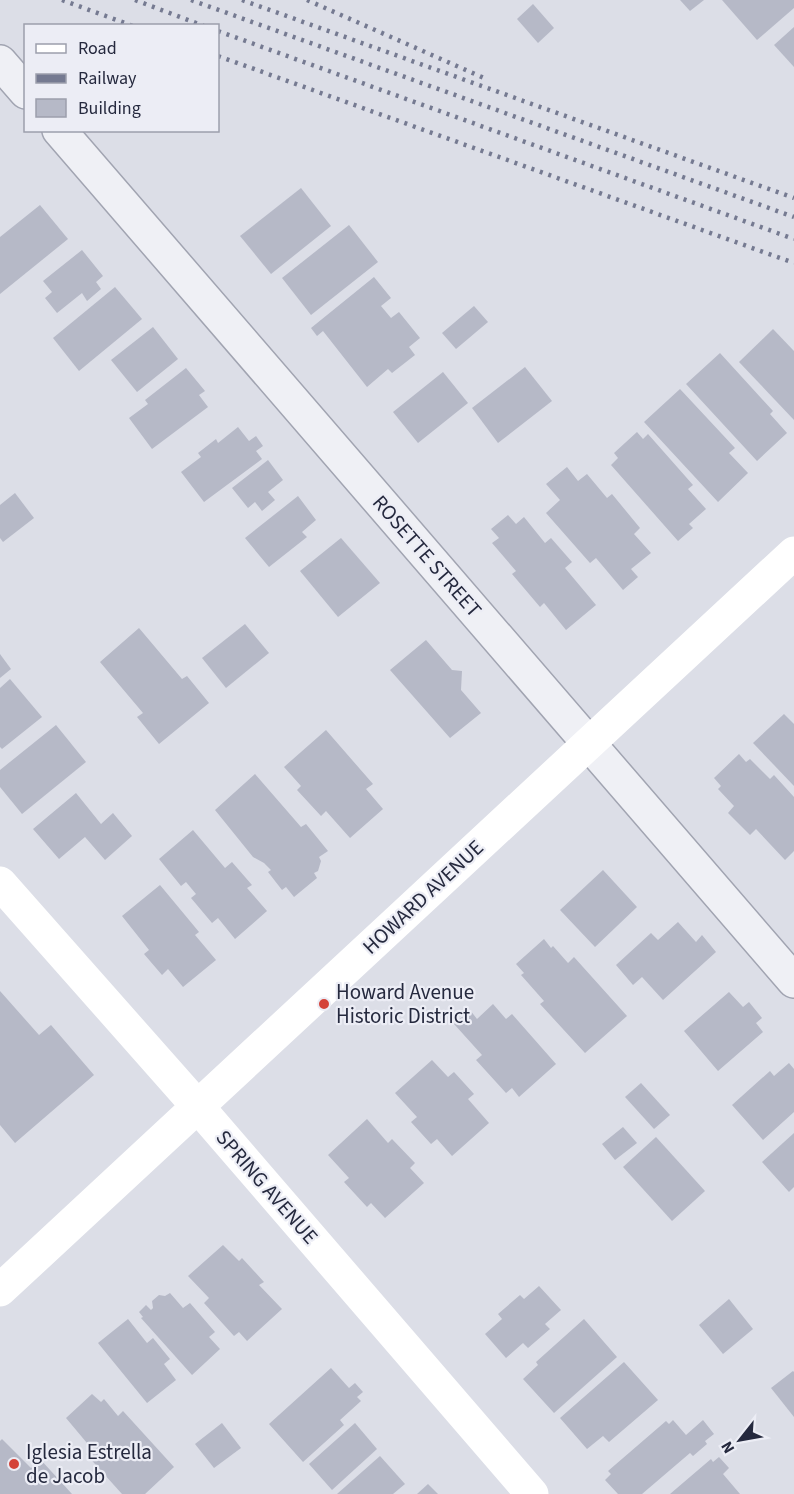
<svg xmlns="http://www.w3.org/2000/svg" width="794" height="1494" viewBox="0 0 794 1494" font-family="'Source Sans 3',sans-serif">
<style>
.building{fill:#b6b9c7}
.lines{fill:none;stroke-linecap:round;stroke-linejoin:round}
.street-casing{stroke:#a1a4b1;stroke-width:36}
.street{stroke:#eff0f5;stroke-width:33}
.secondary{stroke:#fff;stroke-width:33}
.rail{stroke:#757a91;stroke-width:4.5;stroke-dasharray:3 6;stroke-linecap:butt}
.poi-dot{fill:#d44339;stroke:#ecedf5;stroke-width:2}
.labels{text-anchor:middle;stroke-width:4.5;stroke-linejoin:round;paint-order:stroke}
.street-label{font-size:21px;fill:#25293e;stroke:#ecedf5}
.poi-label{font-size:21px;fill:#25293e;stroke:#ecedf5;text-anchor:start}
</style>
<rect width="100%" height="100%" fill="#dcdee7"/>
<g class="building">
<path d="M680,0h24l-14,11z"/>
<path d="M722,0h72v8l-37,32z"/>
<path d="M533,4l21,24 -16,15 -21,-24z"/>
<path d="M794,27v40l-20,-22z"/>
<path d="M301,188l30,38 -60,48 -31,-38z"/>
<path d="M40,205l28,34 -68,55v-57z"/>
<path d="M349,225l29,37 -67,53 -29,-37z"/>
<path d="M82,250l21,26 -7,6 5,7 -14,12 -5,-8 -25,20 -12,-15 7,-6 -9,-11z"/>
<path d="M374,277l17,21 -10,8 10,12 8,-6 21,26 -11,9 6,8 -23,18 -4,-4 -21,18 -44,-56 -6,5 -6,-8z"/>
<path d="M115,287l27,32 -63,52 -26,-33z"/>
<path d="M474,306l14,16 -32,27 -14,-16z"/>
<path d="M153,327l25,32 -41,33 -26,-32z"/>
<path d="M773,329l21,22v69l-55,-58z"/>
<path d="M720,353l53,58 -3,3 17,19 -30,28 -71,-77z"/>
<path d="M525,367l27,34 -54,42 -26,-35z"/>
<path d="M186,368l19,23 -6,4 9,12 -56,42 -23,-31 19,-14 -3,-4z"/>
<path d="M443,372l25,31 -50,40 -25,-31z"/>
<path d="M680,389l55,59 -6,5 19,20 -30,29 -74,-80z"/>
<path d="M238,427l11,14 7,-5 7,10 -7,5 6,8 -58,43 -23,-30 20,-15 -3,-4 18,-14 2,4z"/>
<path d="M637,432l6,7 5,-5 45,51 -5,4 18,20 -17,15 4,4 -15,13 -67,-76 7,-7 -4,-5z"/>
<path d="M268,460l15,20 -15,12 7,8 -13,11 -7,-9 -7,6 -16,-20z"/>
<path d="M567,467l11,14 9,-7 20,24 5,-4 28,34 -6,6 17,19 -20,16 7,8 -15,13 -27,-32 -6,5 -44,-50 14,-13 -14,-16z"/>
<path d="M15,493l19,25 -31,24 -3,-4v-33z"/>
<path d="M298,496l18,24 -14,12 5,5 -38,30 -24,-29z"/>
<path d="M508,515l8,9 8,-7 21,26 6,-5 21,24 -7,6 31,37 -30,25 -22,-27 -4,4 -28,-33 4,-3 -24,-28 7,-5 -8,-9z"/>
<path d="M341,538l39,45 -42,34 -38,-46z"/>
<path d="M245,624l24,29 -43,35 -24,-30z"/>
<path d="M139,628l43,51 5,-3 22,27 -50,41 -22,-27 6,-4 -43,-51z"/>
<path d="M426,640l26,30 10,1 -1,19 20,23 -31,25 -60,-68z"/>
<path d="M0,654l11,15 -11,9z"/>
<path d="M10,679l32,38 -40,32 -2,-2v-59z"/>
<path d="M784,714l10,10v62l-41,-43z"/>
<path d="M56,725l30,37 -64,52 -22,-27v-17z"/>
<path d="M326,730l47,54 -7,5 17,20 -33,29 -24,-27 -5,5 -24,-26 4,-4 -17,-19z"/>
<path d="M739,754l7,8 4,-3 20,20 4,-4 20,22v54l-9,9 -29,-31 -6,6 -22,-22 6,-7 -16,-17 3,-3 -7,-8z"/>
<path d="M255,774l46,53 5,-3 22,27 -9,6 2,4 -3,10 -4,2 3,5 -23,19 -8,-10 -4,3 -14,-18 3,-2 -7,-7 -11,-6 -38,-47z"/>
<path d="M76,793l25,31 12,-11 19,23 -27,24 -20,-23 -26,22 -26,-30z"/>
<path d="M193,830l32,38 7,-6 20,23 -5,3 20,23 -32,28 -17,-21 -6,5 -21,-25 5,-4 -10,-12 -5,4 -22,-27z"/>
<path d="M603,870l34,37 -42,40 -35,-37z"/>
<path d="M160,885l39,47 -4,3 21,25 -33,27 -15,-18 -6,6 -18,-21 5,-4 -27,-34z"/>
<path d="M678,922l18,20 6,-7 14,17 -53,48 -21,-23 -9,8 -17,-20 35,-32 7,7z"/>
<path d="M544,939l7,9 2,-2 15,17 6,-6 53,59 -42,37 -45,-49 4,-3 -23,-26 3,-2 -8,-9z"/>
<path d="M0,991l39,44 12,-10 43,50 -79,68 -15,-18z"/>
<path d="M729,992l14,15 6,-5 13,16 -6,5 7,9 -45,39 -34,-40z"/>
<path d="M493,1004l13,15 6,-5 44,50 -37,33 -7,-9 -6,5 -30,-33 6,-5 -28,-31 16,-14 7,9z"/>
<path d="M432,1060l16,17 6,-5 20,22 -6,5 21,24 -37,33 -15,-17 -6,5 -20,-22 6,-5 -22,-24z"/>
<path d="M789,1063l5,6v43l-31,28 -31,-35 38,-34 4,5z"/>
<path d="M641,1083l29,32 -16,14 -29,-32z"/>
<path d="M367,1119l21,24 4,-4 23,24 -5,5 14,15 -39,35 -14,-15 -4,4 -23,-25 5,-4 -21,-23z"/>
<path d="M623,1127l14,16 -22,17 -13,-16z"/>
<path d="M794,1133v54l-5,5 -27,-30z"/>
<path d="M656,1137l49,54 -33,30 -49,-54z"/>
<path d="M223,1245l16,16 3,-3 22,24 -5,3 23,24 -35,32 -8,-9 -5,4 -30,-33 5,-5 -21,-22z"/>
<path d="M539,1286l22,24 -16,14 5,5 -22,19 -5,-5 -17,15 -21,-24 17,-15 -4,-5 22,-19 4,4z"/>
<path d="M170,1293l13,15 7,-5 25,29 -6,5 11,12 -28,26 -51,-57 2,-1 -4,-5 7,-7 5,5 2,-2 -1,-7 7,-6 6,1z"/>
<path d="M729,1299l24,30 -30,25 -24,-29z"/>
<path d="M128,1319l19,24 6,-5 17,21 -6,5 12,16 -29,23 -49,-60z"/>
<path d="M584,1319l33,38 -63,56 -31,-34 15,-14 -2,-3z"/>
<path d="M624,1362l34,38 -49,42 -6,-6 -16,13 -27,-31z"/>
<path d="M331,1368l18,20 6,-5 8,9 -6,5 4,4 -21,19 4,5 -41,37 -34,-38z"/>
<path d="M793,1371l1,1v45l-23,-29z"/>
<path d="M92,1394l9,8 3,-3 14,17 5,-5 51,56 -29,27h-23l-36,-40 6,-5 -26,-31z"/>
<path d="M673,1420l13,15 17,-15 11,14 -9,7 2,3 -14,12 -3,-3 -48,41h-24l-13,-14 6,-6 -3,-3 58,-50 3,3z"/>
<path d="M222,1423l19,25 -27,20 -19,-24z"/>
<path d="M355,1423l22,26 -45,41 -23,-26z"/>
<path d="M2,1439l29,29 9,-9 32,35h-72v-53z"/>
<path d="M380,1456l25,28 -12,10h-56z"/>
<path d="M719,1457l10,11 -6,6 17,20h-70l41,-35 2,3z"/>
<path d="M428,1484l10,10h-21z"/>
</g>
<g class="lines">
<defs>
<g id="street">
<path d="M0,62l26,30"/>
<path d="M59,130l735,851"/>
</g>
</defs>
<use href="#street" class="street-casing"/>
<use href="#street" class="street"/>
<g class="secondary">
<path d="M0,883l199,225 333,386"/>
<path d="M0,1290c266,-244 528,-493 794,-737"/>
</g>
<g class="rail">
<path d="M62,0l71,26"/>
<path d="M135,0l69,26"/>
<path d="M191,0l603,217"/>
<path d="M242,0l552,198"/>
<path d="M307,0l177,78"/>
<path d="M218,31l576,208"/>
<path d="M218,56l576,207"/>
</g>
</g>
<g class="poi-dot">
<circle cx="324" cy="1004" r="6"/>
<circle cx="14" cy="1464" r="6"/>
</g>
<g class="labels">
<g class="street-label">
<text transform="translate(427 556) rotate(49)" y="7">ROSETTE STREET</text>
<text transform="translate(423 897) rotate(-43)" y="7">HOWARD AVENUE</text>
<text transform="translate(267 1187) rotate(49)" y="7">SPRING AVENUE</text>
</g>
<g class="poi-label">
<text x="336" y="999">Howard Avenue<tspan x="336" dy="24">Historic District</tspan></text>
<text x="26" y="1459">Iglesia Estrella<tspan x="26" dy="24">de Jacob</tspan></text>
</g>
</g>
<rect x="24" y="24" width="195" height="108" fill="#ecedf5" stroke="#9c9fac" stroke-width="1.5"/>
<rect x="36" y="44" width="30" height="9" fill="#ffffff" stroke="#9c9fac" stroke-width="1.5"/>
<text x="78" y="54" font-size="18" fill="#25293e">Road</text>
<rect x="36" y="74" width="30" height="9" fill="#757a91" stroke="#9c9fac" stroke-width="1.5"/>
<text x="78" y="84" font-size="18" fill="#25293e">Railway</text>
<rect x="36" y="99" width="30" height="18" fill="#b6b9c7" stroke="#9c9fac" stroke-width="1.5"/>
<text x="78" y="114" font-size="18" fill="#25293e">Building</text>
<g transform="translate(740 1440) rotate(239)" stroke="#ecedf5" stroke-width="4.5" paint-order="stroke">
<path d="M0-4.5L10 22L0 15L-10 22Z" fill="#25293e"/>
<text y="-9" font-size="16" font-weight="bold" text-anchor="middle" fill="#25293e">N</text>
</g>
</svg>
